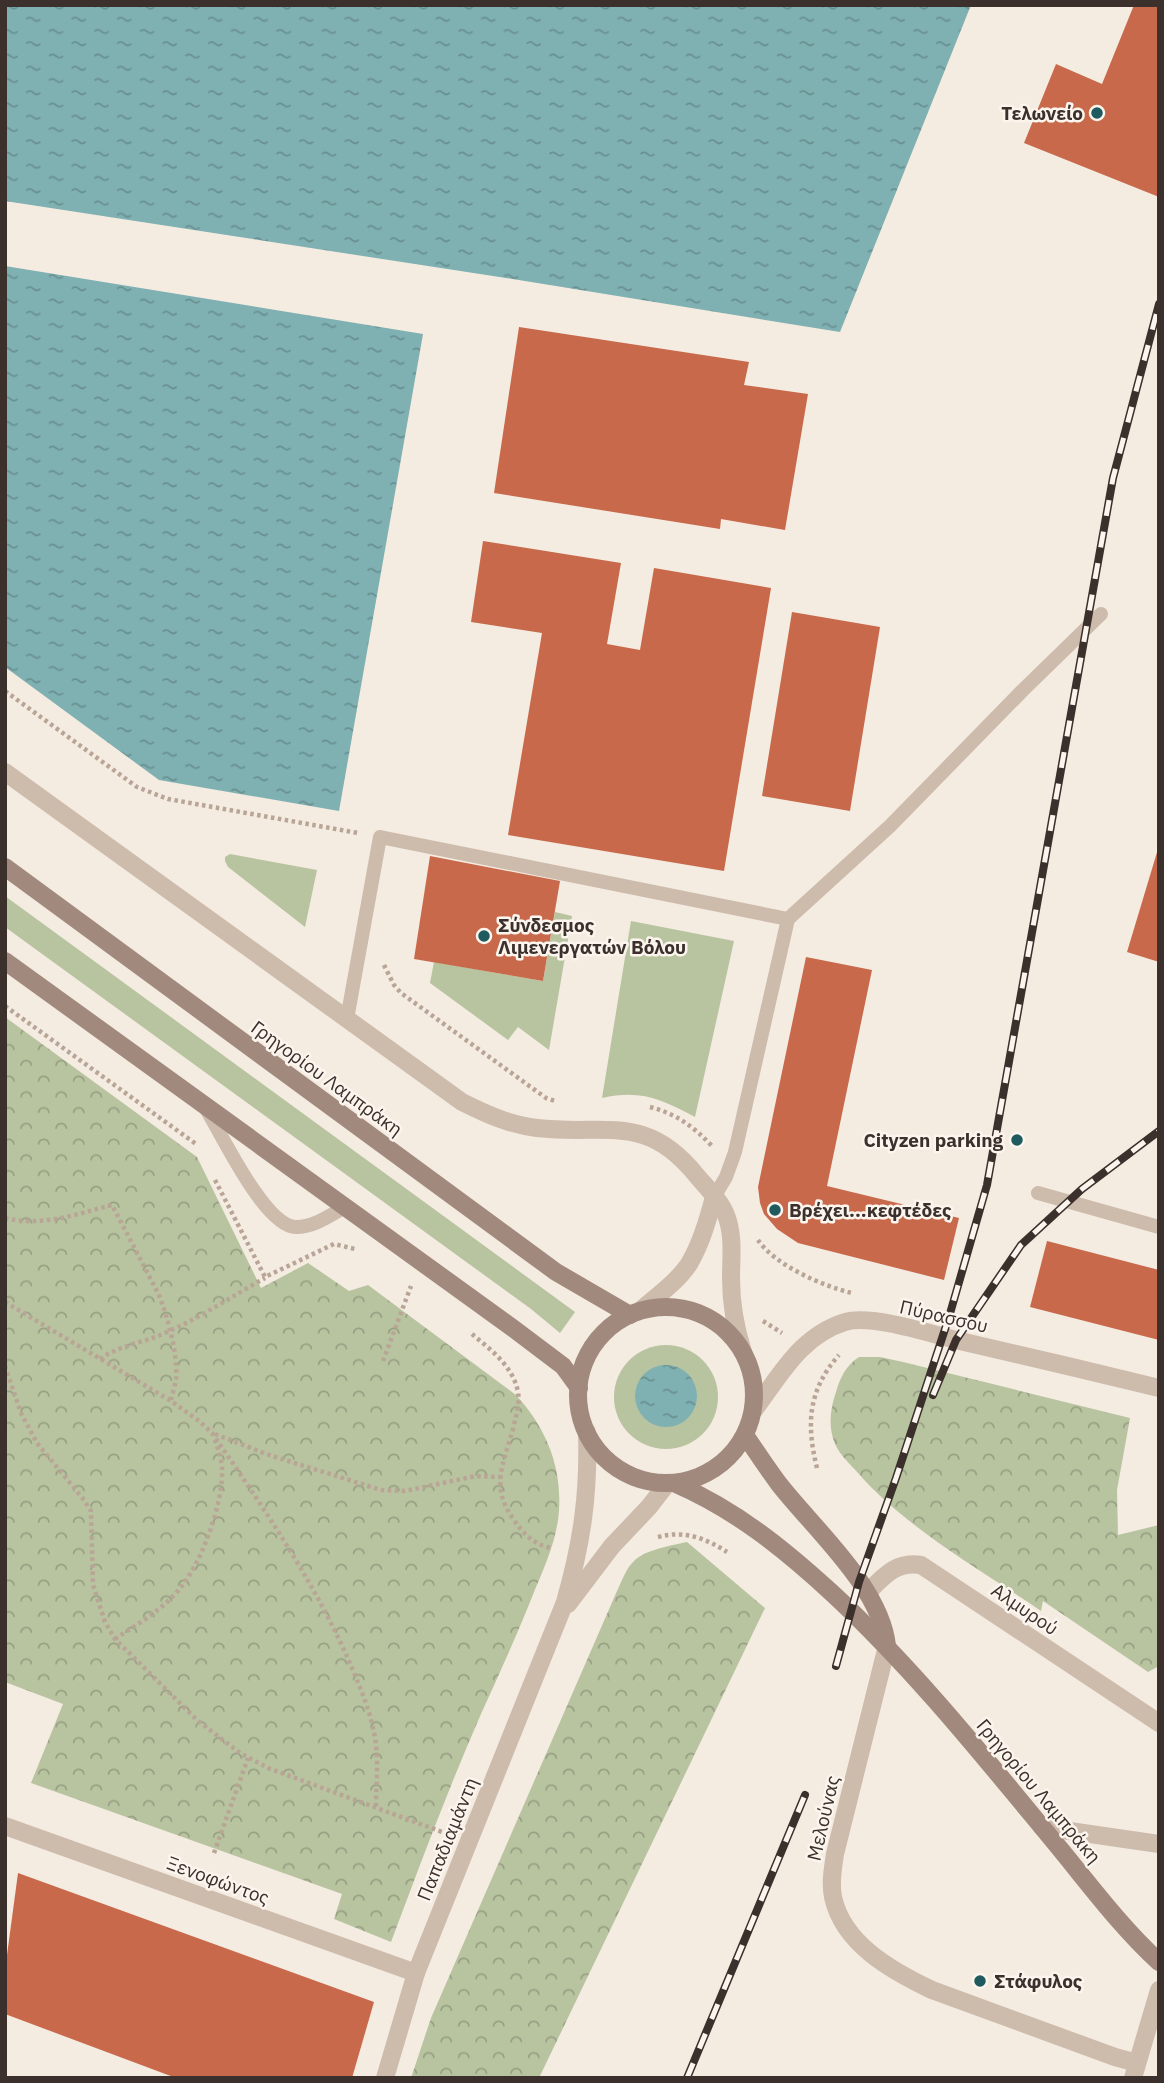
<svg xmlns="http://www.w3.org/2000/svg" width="1164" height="2083" viewBox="0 0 1164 2083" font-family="'IBM Plex Sans',sans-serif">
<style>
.grass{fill:#b8c4a0}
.park{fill:url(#park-crowns)}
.water{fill:url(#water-ripples)}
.building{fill:#c8694b}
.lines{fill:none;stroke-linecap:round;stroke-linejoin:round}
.path{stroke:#b9a596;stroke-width:4.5;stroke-dasharray:3.5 3.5;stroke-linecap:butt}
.service{stroke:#cdbbac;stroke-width:14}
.minor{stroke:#cdbbac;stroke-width:18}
.tertiary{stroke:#cdbbac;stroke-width:18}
.secondary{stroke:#a18a7d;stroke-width:18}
.rail-casing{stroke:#3b302b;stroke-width:8}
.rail{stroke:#fbf5ee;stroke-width:5;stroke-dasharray:16;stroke-linecap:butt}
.poi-dot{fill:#1f5a5e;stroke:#fbf5ee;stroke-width:2.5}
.labels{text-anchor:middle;stroke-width:5;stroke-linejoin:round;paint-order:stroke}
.poi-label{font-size:19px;font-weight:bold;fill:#3b302b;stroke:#fbf5ee;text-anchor:start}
.street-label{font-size:19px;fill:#3b302b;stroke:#fbf5ee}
</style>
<defs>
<pattern id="park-crowns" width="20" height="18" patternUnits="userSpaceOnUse" patternTransform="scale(1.75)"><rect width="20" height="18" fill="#b8c4a0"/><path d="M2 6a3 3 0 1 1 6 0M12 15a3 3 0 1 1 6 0" fill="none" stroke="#97a083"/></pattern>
<pattern id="water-ripples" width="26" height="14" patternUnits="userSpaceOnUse" patternTransform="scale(1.75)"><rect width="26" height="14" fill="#7fb0b2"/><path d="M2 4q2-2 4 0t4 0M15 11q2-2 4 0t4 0" fill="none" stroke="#699091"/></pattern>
</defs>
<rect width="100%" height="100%" fill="#f4ebe1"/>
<g class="grass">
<path d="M230,854l87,16 -12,57 -77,-60 -3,-6v-4z"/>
<path d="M5,896l570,416 -15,21 -29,-24 -526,-382z"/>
<path d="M555,912l17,4 -23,134 -31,-23 -10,13 -78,-57 4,-21 109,19z"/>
<path d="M631,921l103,20 -39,176c-33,-18 -55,-28 -93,-19z"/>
<circle cx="666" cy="1397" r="52"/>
</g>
<g class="park">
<path d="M5,1017l192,140 64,131 47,-25 41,28 19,-6 148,110c30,33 46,71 43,116 -2,28 -14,55 -25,81 -16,41 -35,82 -53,122 -33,75 -61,151 -90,228l-57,-23 8,-25 -311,-111 32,-79 -58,-22z"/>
<path d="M859,1357h21l23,5 227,56 -13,72 1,45 41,-10v141l-11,6 -105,-71 -2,10c-61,-42 -134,-82 -183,-138 -8,-9 -18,-18 -23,-29 -7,-17 -5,-35 1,-52 4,-14 10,-27 23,-35z"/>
<path d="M687,1542l78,66 -226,470h-128l20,-60 186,-427c5,-10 9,-23 17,-30 10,-11 39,-16 53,-19z"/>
</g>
<g class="water">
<path d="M5,5h966l-131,327 -334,-54 -501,-77z"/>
<path d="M5,266l418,68 -84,477 -180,-31 -154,-113z"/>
<circle cx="666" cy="1396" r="31"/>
</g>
<g class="building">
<path d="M1134,5h25v192l-135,-54 32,-79 46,20z"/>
<path d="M519,327l230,35 -5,23 64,9 -23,136 -64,-11 -1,10 -226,-36z"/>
<path d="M483,541l138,22 -14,81 33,6 14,-82 117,20 -47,283 -216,-36 34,-202 -71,-11z"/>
<path d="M792,612l88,15 -30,184 -88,-15z"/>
<path d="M1158,849h1v113l-32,-10z"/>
<path d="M430,856l130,25 -17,100 -129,-22z"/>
<path d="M806,957l66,13 -45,216 132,32 -15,62 -146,-37 -21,-14 -13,-15 -4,-11 -2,-16z"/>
<path d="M1047,1241l112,29v70l-129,-33z"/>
<path d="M18,1873l356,129 -22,76h-176l-171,-64v-44z"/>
</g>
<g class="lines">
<g class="path">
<path d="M5,691l132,96 31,12 190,34"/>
<path d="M384,965l10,20 7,8 145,105 9,3"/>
<path d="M5,1006l191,138"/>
<path d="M650,1107c27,7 44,20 63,40"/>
<path d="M215,1180l50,97 69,-33 21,5"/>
<path d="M5,1218c37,9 72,-4 107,-13l47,90c9,23 19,59 17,84 -1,7 -4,15 -5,22"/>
<path d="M758,1240c17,25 64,46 94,53"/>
<path d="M5,1302l166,99 28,20 13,12c49,71 97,141 133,219 12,28 25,56 30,86 4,23 1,46 1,69"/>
<path d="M763,1321l19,12"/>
<path d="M472,1334c19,16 41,32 46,58 2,13 -2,24 -5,37 -10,35 -23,59 1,91 10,15 20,24 37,28"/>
<path d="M100,1359c20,-14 43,-16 65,-26 35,-15 67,-37 100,-55"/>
<path d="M383,1361l28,-75"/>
<path d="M5,1366l16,47 16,30 47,57 7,11 2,74 12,37 10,17 82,81 43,33 28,15 177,65"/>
<path d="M215,1434l54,21 112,35 24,1 71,-15 24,1"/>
<path d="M817,1468c-11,-44 -9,-78 22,-113"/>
<path d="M658,1537c26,-7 47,1 69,15"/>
<path d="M115,1639c21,-14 44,-27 61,-46 25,-26 48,-91 46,-126 -1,-10 -4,-18 -7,-27"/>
<path d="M214,1853l34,-95"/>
</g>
<g class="service">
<path d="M788,919l102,-93 133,-136 78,-76"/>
<path d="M347,1019l33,-182 408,82 -53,233 -9,25 -12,20"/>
<path d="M205,1107c16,26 59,118 90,120 18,1 35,-12 50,-20"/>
<path d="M1038,1193l121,34"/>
</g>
<g class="minor">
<path d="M754,1410c26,-34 46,-74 91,-88 27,-8 86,12 115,19 66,15 133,31 199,47"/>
<path d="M867,1593c17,-17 29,-32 54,-28l238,158"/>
<path d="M887,1646l-52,208c-2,14 -5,28 -2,43 10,47 59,74 99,93l183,67 22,6"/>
<path d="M5,1826l411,147"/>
<path d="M1042,1827l117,17"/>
<path d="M1133,2078l26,-88"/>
</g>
<g class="tertiary">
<path d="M5,772l457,330c24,12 48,23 75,26 69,8 109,-16 160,48 10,12 23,24 29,39 8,20 5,42 5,63 0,26 4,49 12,74"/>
<path d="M641,1310c16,-14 36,-28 48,-46 12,-20 19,-45 25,-67"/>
<path d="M568,1604l44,-58 37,-39 17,-22"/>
<path d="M385,2078l31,-105 149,-371c17,-60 24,-107 22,-170"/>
</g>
<g class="secondary">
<path d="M5,867l551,405 74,43"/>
<path d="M5,961l509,368 49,37 16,22"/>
<circle cx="666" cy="1395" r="88"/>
<path d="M745,1435c11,16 22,33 34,49 35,45 102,103 108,162"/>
<path d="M676,1484c60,26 108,65 156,109 84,78 156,169 229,257 31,38 61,78 98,112"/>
</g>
<defs>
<g id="rail">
<path d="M933,1395l23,-55 65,-95 61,-56 77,-58"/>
<path d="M836,1666l23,-84 37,-104 53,-161 38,-132 126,-707 46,-174"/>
<path d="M687,2078l118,-283"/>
</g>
</defs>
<use href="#rail" class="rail-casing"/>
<use href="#rail" class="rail"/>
</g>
<g class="poi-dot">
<circle cx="1097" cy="113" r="7"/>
<circle cx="484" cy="936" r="7"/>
<circle cx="1017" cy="1140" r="7"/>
<circle cx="775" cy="1210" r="7"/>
<circle cx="980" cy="1981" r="7"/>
</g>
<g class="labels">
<g class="poi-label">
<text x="1083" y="120" text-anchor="end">Τελωνείο</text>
<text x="498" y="932">Σύνδεσμος<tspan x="498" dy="22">Λιμενεργατών Βόλου</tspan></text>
<text x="1003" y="1147" text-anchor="end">Cityzen parking</text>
<text x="789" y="1217">Βρέχει...κεφτέδες</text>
<text x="994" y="1988">Στάφυλος</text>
</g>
<g class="street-label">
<text transform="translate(327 1078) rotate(36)" y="7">Γρηγορίου Λαμπράκη</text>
<text transform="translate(944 1316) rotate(13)" y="7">Πύρασσου</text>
<text transform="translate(1025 1609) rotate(34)" y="7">Αλμυρού</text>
<text transform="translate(1039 1791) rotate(50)" y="7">Γρηγορίου Λαμπράκη</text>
<text transform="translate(823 1818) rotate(-77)" y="7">Μελούνας</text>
<text transform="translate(447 1839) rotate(-68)" y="7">Παπαδιαμάντη</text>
<text transform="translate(218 1880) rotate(20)" y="7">Ξενοφώντος</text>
</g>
</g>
<rect width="1164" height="2083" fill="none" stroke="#3b302b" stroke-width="14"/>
</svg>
